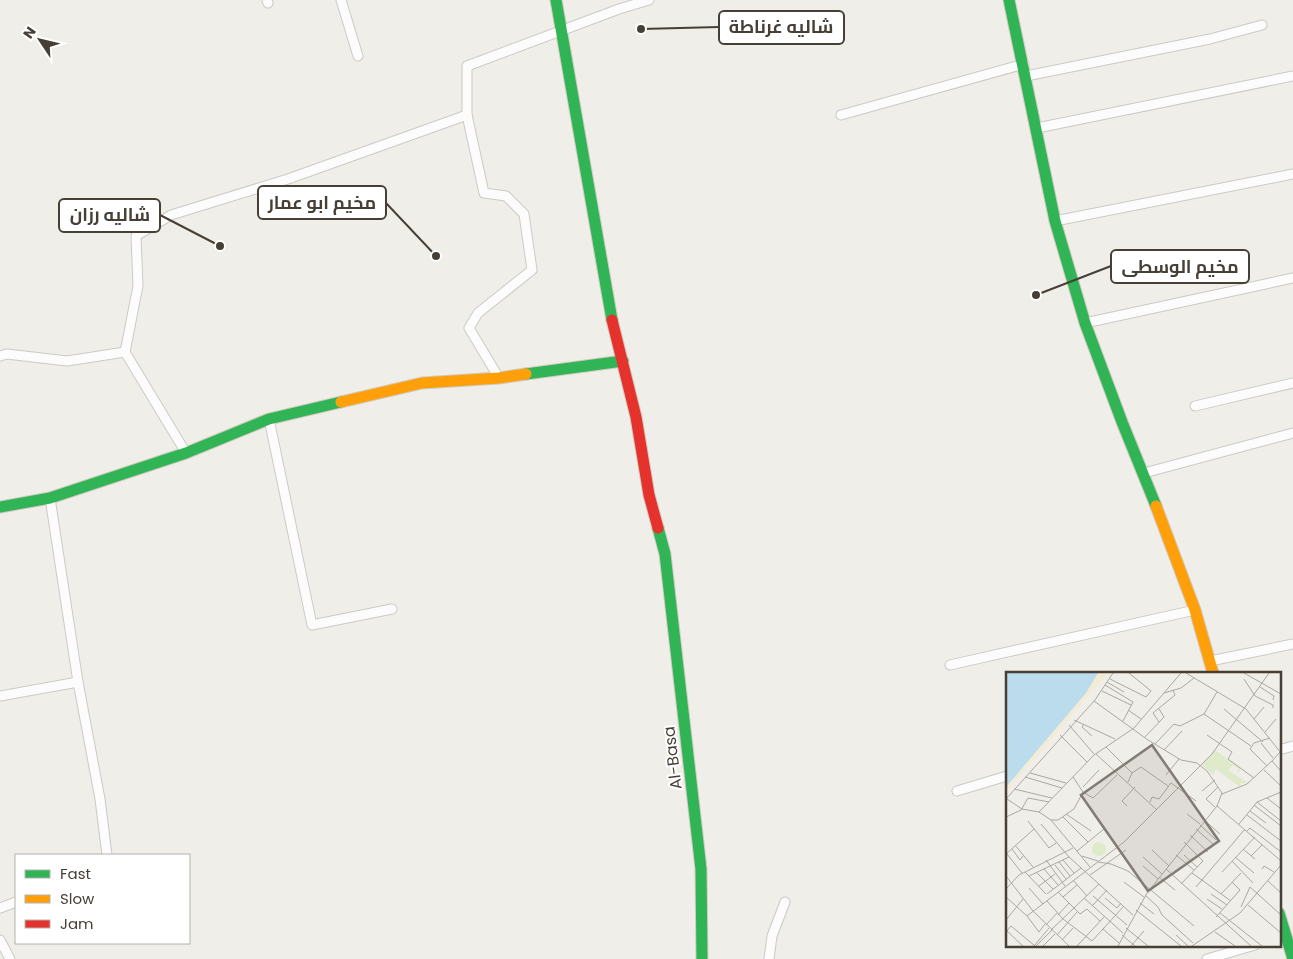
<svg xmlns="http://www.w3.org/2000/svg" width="1293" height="959" viewBox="0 0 1293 959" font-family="Poppins,Cairo,sans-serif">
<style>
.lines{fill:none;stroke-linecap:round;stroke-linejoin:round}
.street-casing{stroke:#cccac5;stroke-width:11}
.fast-casing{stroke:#d0cbc0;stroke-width:13}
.slow-casing{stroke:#d0cbc0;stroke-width:13}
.jam-casing{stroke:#d0cbc0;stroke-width:13}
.street{stroke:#fdfcfc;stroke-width:9}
.fast{stroke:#30b455;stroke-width:11}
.slow{stroke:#ff9f0a;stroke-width:11}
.jam{stroke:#e5322d;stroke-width:11}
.labels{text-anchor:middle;stroke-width:4;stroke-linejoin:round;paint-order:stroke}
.street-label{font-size:16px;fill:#463f36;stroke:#fff}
.inset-road{fill:none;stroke:#aca8a1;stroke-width:1}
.view{fill:#827c75;fill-opacity:0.15;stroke:#827c75;stroke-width:2.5}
.inset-edge{fill:none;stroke:#463f36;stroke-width:2.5}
.leader{fill:none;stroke:#463f36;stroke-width:2}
.callout-dot{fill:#463f36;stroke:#fff;stroke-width:2}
.callout{fill:#fff;stroke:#463f36;stroke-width:2}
.callout-label{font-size:18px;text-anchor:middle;font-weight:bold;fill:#463f36}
</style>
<rect width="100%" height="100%" fill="#f0eee9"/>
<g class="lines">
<defs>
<g id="street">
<path d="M267,0l1,3"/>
<path d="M341,0l17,56"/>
<path d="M1026,76l184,-37 52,-14"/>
<path d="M841,115l183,-51"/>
<path d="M1037,128l256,-52"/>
<path d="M1055,221l238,-47"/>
<path d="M1085,323l208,-45"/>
<path d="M0,356l7,-2 60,7 58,-9"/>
<path d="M499,378l-30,-50 9,-15 54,-43 -8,-56 -18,-18 -22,-3 -17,-78v-49l152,-57 30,-9"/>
<path d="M1195,406l98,-23"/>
<path d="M269,419l43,206 80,-16"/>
<path d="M186,453l-61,-101 13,-66 -2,-50 35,-21 117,-36 179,-64"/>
<path d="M1144,473l149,-40"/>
<path d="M50,498l28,184 22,117 7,56"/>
<path d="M1210,661l83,-17"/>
<path d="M950,665l245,-55"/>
<path d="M0,696l78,-14"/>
<path d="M1279,750l14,-4"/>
<path d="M957,791l50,-15"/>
<path d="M0,908l16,-6"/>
<path d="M0,940l10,19"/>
<path d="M769,959l3,-23 13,-34"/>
<path d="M1207,959l48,-14"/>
</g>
<g id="fast">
<path d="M556,0l56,320"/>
<path d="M1009,0l46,221 30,102 37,99 34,84"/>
<path d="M526,374l97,-13"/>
<path d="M0,507l50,-9 136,-45 83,-34 72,-17"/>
<path d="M658,528l7,26 36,315 1,90"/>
<path d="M1279,913l14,46"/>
</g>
<g id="slow">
<path d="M341,402l81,-19 77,-5 27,-4"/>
<path d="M1156,506l39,104 18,63"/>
</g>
<path id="jam" d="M612,320l24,97 13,78 9,33"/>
</defs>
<use href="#street" class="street-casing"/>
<use href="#fast" class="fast-casing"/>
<use href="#slow" class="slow-casing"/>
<use href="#jam" class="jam-casing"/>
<use href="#street" class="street"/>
<use href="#fast" class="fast"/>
<use href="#slow" class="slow"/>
<use href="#jam" class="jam"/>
</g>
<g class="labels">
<g class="street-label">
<text transform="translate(672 758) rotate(-97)" y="6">Al-Basa</text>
</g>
</g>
<g transform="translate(1006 672)">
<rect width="275" height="275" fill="#f0eee9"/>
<path d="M209,78l26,19 -4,5 2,-5 -6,-4 -5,5 20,13h-7l-1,4 -24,-18 -3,6 -11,-10zM86 177a7 7 0 1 1 14 0a7 7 0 1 1-14 0Z" fill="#dfeaca"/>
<path d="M92,1h10l-102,119v-5l80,-94z" fill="#f4ebd4"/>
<path d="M0,1h92l-12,20 -80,94z" fill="#badced"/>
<path class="inset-road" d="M180,1l60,36 35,44M238,1l37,21M104,7l36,18 5,-6 -22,-18M238,7l11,17M101,10l17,10M99,13l28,17 -10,19M254,15l14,9 -1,4M96,19l29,14M158,21l17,-5 13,-10M249,24l18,9v3M88,29l54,39 33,20 16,3 10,8 15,22 -5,13 64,55M218,37l39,33M122,38l13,9M198,42l47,32M248,47l10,-12M68,48l41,19M153,50l-6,-9 22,-18 -2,-5M78,52l-2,3 10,9M63,53l25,29M259,60l11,-13M54,63l27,27M201,63l25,17 -4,7 26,19M138,66l20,-21 -5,-8M255,71l12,15M149,72l19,-20 6,2 24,-12 13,-22M100,75l26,26M158,78l18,-19M274,80l-8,9 9,10M90,82l61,56M261,94l-17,-17 4,-6 16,-5M258,98l17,16M24,101l36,10M160,103l13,-16M19,105l37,11M122,110l4,-9 9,-6 27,19M77,115l16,-17M8,117l38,9M196,119l13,-11M77,120l10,6 24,-23M216,122l25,-10 25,-23M261,126l14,11M0,127l89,-99 18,-27M1,127l15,10 17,3 12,8 39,47M144,130l2,-5 7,2 12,-16 25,18M251,130l24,19M248,133l27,21M121,134l-5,-5 13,-14M209,135l-9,-8 12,-12M244,139l16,12M33,140l55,-57 40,-27 47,-55M60,142l25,17M181,142l13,10M241,143l34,26M0,145l15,-7 7,-12 21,4M57,145l25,25M45,148h7l16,-11 9,-17 -10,-15M198,148l16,14M22,149l21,27 7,-5M35,152l28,33M233,152l18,-22 24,-10M194,153l16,15M190,157l18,16M241,159l3,-3 31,24M184,163l18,17M9,173l18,22M6,177l8,11 3,-4M237,177l12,10M146,178l17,16M71,179l27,-22M0,182l28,-25M1,182l15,19M170,183l18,15M178,183l13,12M76,184l16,5M245,184l11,-11M137,185l19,17M229,185l19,16M40,188l19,26M57,188l11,13M226,189l21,22M53,190l11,14M92,190l13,2 17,7 66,55M49,193l11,14M137,194l15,13M38,197l14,16M160,197l85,77M256,197l2,-3 10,6M19,200l21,22M216,200l33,-35M31,201l16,16M186,201l39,28M84,203l36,-25M0,204l27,35 36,35M23,204l40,-19 64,58M153,205l16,13M67,208l14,16M262,209l13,12M118,210l20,15M175,212l22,-23 -19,-19M33,214l16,-12M190,215l49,-58M23,216l14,16M0,217l13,-14 54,-27M52,220l22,22 7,-5 13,12M41,222l34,-26M205,222l16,11M215,222l20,-21M139,223l13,12 4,8 31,28M87,224l34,29M0,225l21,19 97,-74 88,-88 57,-81M57,225l14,-12M78,226l39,35M99,226l12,10 4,-5M201,227l15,10M41,229l16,18 29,22 32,-35M134,231l14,11M87,233l14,-15M242,233l33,28M235,235l9,-20 31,28M130,238l45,36M214,241l42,33M52,243l11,-12M21,244l12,16 6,-8M210,245l24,-27 -8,-8M0,248l17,-21M40,253l11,-12M120,256l22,18M97,257l16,14M45,258l48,-46M1,259l16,15M0,260l5,-6 24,20M209,260l20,14M51,263l20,-23M116,263l13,11M170,263l12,11M56,268l11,-12M28,274l15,-18M30,274l16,-16M37,274l12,-12M71,274l28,-30M112,274l29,-53 70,-87M125,274l13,-15M186,274l48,-33 41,-48"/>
<path class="view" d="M146,73l67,96 -71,50 -67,-96z"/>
<rect width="275" height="275" class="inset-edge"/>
</g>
<path class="leader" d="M641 29L719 27M436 256L386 203M220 246L160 215M1036 295L1111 266"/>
<g class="callout-dot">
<circle cx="641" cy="29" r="5"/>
<circle cx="436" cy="256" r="5"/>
<circle cx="220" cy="246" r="5"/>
<circle cx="1036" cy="295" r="5"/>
</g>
<g class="callout">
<rect x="719" y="11" width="125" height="33" rx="5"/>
<rect x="258" y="186" width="128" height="33" rx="5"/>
<rect x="59" y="199" width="101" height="33" rx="5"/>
<rect x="1111" y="250" width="138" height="33" rx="5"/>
</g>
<g class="callout-label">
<text x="781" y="33">شاليه غرناطة</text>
<text x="322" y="209">مخيم ابو عمار</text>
<text x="110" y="221">شاليه رزان</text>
<text x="1180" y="273">مخيم الوسطى</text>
</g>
<rect x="15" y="854" width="175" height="90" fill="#ffffff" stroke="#b5b2af"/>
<rect x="25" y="870" width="25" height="8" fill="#30b455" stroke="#b5b2af"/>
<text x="60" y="879" font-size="15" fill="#463f36">Fast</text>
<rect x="25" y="895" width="25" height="8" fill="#ff9f0a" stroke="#b5b2af"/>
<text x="60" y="904" font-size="15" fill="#463f36">Slow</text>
<rect x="25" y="920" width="25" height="8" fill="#e5322d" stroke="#b5b2af"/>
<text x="60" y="929" font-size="15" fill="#463f36">Jam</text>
<g transform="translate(40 40) rotate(305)" stroke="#ffffff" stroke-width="4" paint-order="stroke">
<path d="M0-4L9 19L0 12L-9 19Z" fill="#463f36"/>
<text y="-8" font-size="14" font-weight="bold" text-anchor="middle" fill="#463f36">N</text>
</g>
</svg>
